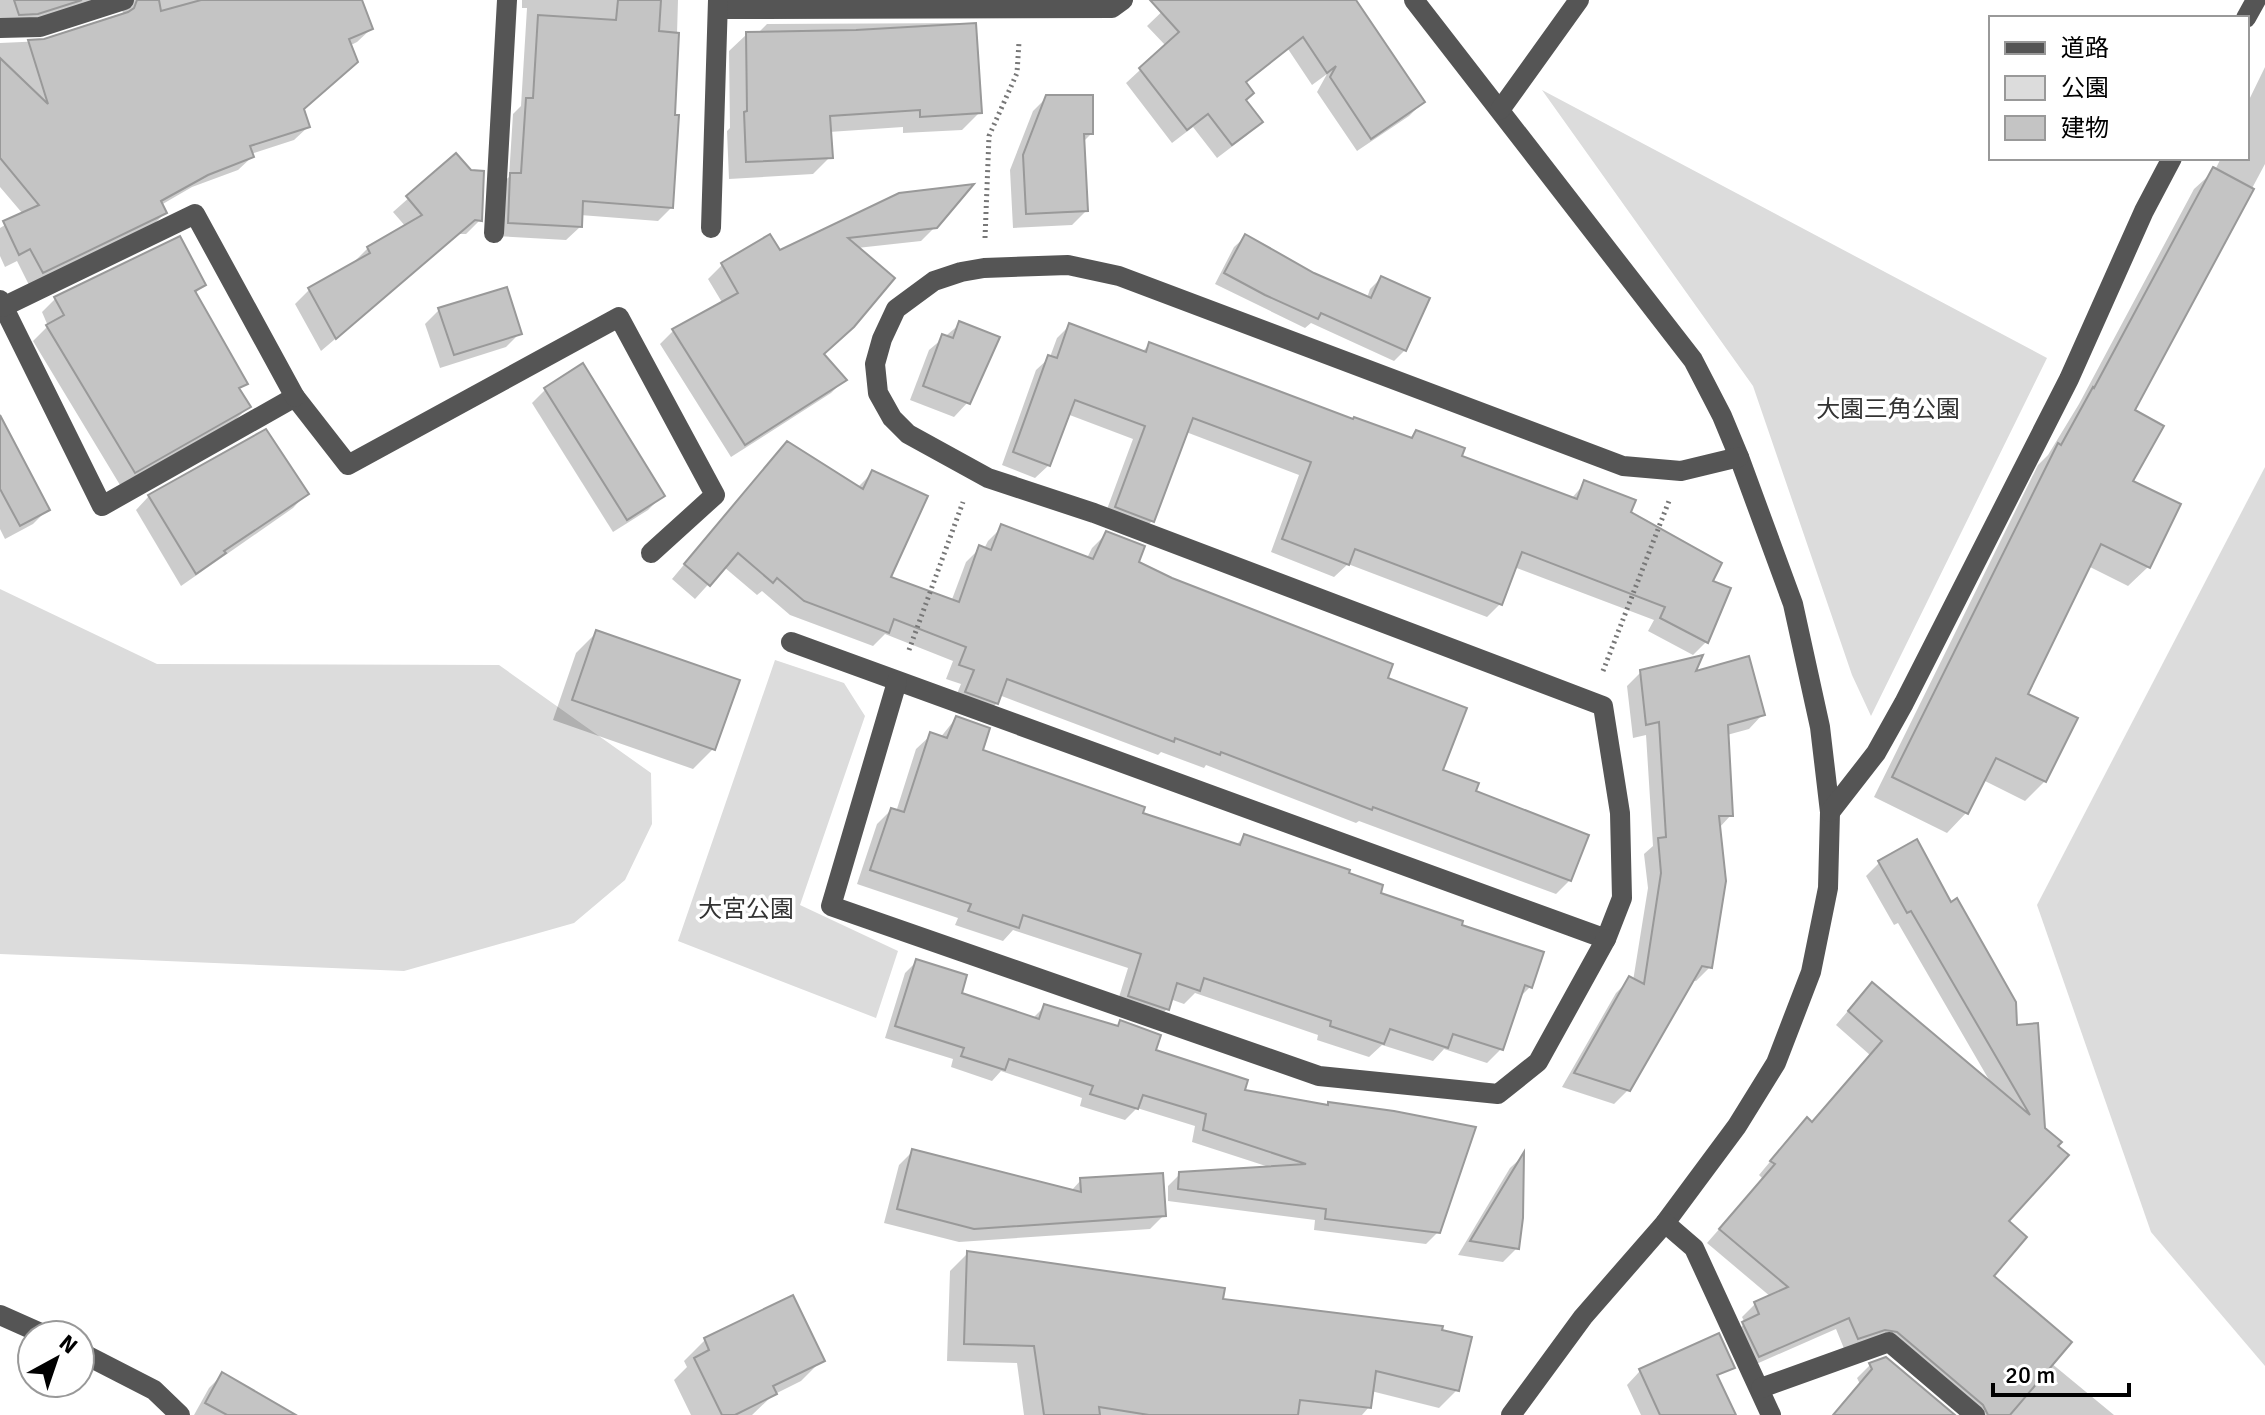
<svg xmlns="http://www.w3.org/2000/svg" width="2265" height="1415" viewBox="0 0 2265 1415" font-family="Signika,'Noto Sans JP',sans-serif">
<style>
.green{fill:#dcdcdc}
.shadow{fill:#0003}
.building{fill:#c4c4c4;stroke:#999;stroke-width:2}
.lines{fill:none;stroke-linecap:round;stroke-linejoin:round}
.path{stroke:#777;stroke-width:5;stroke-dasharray:2 4;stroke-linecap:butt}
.minor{stroke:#555;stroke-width:20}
.labels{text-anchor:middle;stroke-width:7;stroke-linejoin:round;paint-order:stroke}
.park-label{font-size:24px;fill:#333;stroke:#fff}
</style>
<rect width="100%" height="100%" fill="#fff"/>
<g class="green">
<path d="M1542,90l505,268 -176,358 -19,-41 -99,-289z"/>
<path d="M2265,467v899l-114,-134 -114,-327z"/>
<path d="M0,589l157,75 342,1 152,108 1,51 -27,56 -51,43 -170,48 -404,-17z"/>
<path d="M775,660l69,23 21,33 -65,189 98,46 -22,67 -198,-77z"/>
</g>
<g class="shadow">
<path d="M0,0h360l11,29 -14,13 -8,4 -46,63 5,18 -14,13 -43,14 1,3 -14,13 -46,17 -31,18 4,8 -13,13 -123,59 -12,-24 -12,6 -5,-11v-28l23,-14 -23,-27v-144l44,-2 80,-25 -4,-12 -120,23z"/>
<path d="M522,0h156l-6,207 -14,14 -78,-6v12l-14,13 -71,-4 2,-48 12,-11 4,-63 8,-8 6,-98h-5z"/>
<path d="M1174,0h180l69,102 -14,14 -52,35 -40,-59 10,-18 -15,11 -24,-36 -44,35v16l16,22 -14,14 -29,22 -24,-31 -21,16 -46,-60 40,-37 -19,-20z"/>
<path d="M974,23l6,89 -18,18 -59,3v-6l-74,5 1,25 -17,17 -84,5 -2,-48 3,-3 -1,-77 18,-17 11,-1 9,-9z"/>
<path d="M2265,67v97l-132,247 -2,70 17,86 -20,19 -40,-20 -63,129 20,86 -20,20 -42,-21 -17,33 -19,20 -73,-36 164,-332 10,-10 31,-51 115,-215 21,-19 6,-12h26v-54z"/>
<path d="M1047,97l44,37 -8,8 3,69 -14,14 -59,3 -3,-58 23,-59z"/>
<path d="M456,156l24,64 -14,14h-7l-138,117 -26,-47 14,-14 45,-28 14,-14 38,-21 -13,-15z"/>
<path d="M900,195l36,31 -15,15 -64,7 -35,107 22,25 -13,13 -100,64 -71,-113 14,-14 49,-26 -15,-25 14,-14 48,-28 9,16z"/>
<path d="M1245,237l68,38 54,23 3,-9 11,-11 24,72 -11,11 -83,-38 -6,5 -90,-44 19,-37z"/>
<path d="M203,285l-8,9 50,89 -7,7 11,17 -14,13 -115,65 -87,-144 15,-15 -6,-14 14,-14z"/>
<path d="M439,310l81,23 -14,14 -66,21 -15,-44z"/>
<path d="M960,324l8,78 -14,15 -44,-17 19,-50z"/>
<path d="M1070,325l71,28 9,-9 202,77 57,18 7,-7 44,25 111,42 14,-16 43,30 83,69 17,7 -22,53 -13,13 -45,-24 6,-11 -140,-53 -14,37 -13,13 -139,-53 -14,13 -63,-25 28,-77 -113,-43 -34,89 -13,13 -36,-14 30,-81 -66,-25 -18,51 -14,13 -33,-13 34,-95 14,-13 7,-19z"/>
<path d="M546,389l116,107 -14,14 -35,22 -81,-129z"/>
<path d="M0,419l47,91 -14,14 -28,15 -5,-10z"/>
<path d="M773,458l84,30 15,-15 16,105 63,24 15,-40 14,-14 4,1 4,-8 14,-14 85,31 5,-10 14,-14 30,29 249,116 56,92 32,21 97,88 -14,14 -197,-73 -3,2 -150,-58 -2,3 -43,-16 -3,3 -159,-60 -2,8 -14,14 -31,-11 9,-22 -15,-5 7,-18 -68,-27 -12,12 -83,-31 -28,-24 -5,4 -33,-28 -29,32 -23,-20z"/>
<path d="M306,494l-13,14 -112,78 -45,-76 13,-14z"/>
<path d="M597,632l117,116 -21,21 -140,-49 23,-67z"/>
<path d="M1641,672l52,2 70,40 -14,15 -22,6 4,80 -12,13 -9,139 -14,14 -5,-1 -63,110 -14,14 -52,-17 54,-94 14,-14 3,2 15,-93 -4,-34 9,-8 -7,-111 -13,3 -6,-52z"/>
<path d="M956,718l25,33 159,64 95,31 9,-9 102,37 32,20 81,32 71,61 -12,12 -17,50 -14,14 -43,-14 -11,12 -51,-16 -13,12 -52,-17 1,-5 -123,-42 -11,11 -14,-5 -3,10 -14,14 -38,-13 13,-42 -115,-38 -10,11 -48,-16 3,-7 -101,-34 20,-60 14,-14 5,2 20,-63 15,-14 9,3z"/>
<path d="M1879,863l137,164 27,102 -37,92 -15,55 60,87 63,52h-149l-81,-71 -39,7 -9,-22 -91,40 -14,-32 14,-14 -3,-6 13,-13 16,-7 -64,-54 56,-64 -4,-4 35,-42 17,-9 59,-69 -34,-30 23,-27 133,87 -94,-162 -4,2 -28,-49z"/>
<path d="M917,961l42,33 73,25 13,-13 70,22 5,-5 34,28 89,40 195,141 -12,12 -112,-14 1,-10 -147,-19v-15l12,-12 92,-6 -80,-26 3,-16 -58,-18 -12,12 -45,-14 2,-8 -81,-27 -9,10 -41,-14 2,-8 -68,-21 20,-65z"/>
<path d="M913,1151l158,40 10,-11 83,35 -14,14 -191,13 -75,-19 15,-58z"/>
<path d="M1522,1157l-5,91 -14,14 -45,-7 52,-87z"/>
<path d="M968,1253l253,48 236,89 -18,18 -68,-17 -2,16 -7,8h-338l-7,-52 -70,-2 3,-90z"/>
<path d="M792,1298l30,62 -21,21 -28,14 -21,20h-61l-17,-35 13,-13 -3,-6 21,-21z"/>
<path d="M1886,1359l68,56h-120l26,-31 -3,-6 13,-13z"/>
<path d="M1640,1371l94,44h-93l-14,-30z"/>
<path d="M223,1374l25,41h-54l15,-27z"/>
</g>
<g class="building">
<path d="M14,0h68l-44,14 -19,1z"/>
<path d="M137,0h22l2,11 40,-11h161l11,29 -24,10 9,23 -54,47 6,18 -60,19 4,11 -46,18 -47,26 6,12 -124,60 -13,-24 -11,6 -16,-34 36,-16 -39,-47v-100l48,46 -20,-64 16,-1 84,-27 6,-4z"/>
<path d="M618,0h43l-2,31 20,2 -4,82h4l-6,93 -90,-7 -1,26 -74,-4 2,-50h11l5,-75h7l5,-83 78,5z"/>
<path d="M1150,0h206l69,102 -54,37 -41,-62 6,-11 -9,7 -24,-36 -57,45 8,11 -8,7 17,22 -31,23 -24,-31 -21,16 -48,-62 40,-36z"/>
<path d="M976,23l6,90 -62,4v-7l-90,6 3,42 -87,4 -2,-50 3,-1 -1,-79 110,-2z"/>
<path d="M1046,95h47v39h-9l4,77 -62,3 -3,-59z"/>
<path d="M456,153l15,17 13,1 -2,50 -7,-1 -139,119 -28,-51 62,-35 -3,-6 55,-32 -16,-19z"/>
<path d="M2213,167l41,22 -119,221 29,16 -31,55 48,23 -31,64 -49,-24 -73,150 50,24 -32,64 -50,-24 -28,56 -76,-37 166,-334 3,2 32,-58 1,1z"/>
<path d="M974,184l-37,44 -89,10 47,40 -41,49 -30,27 23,26 -102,65 -73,-116 66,-36 -17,-30 49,-29 10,16 119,-57z"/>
<path d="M1245,234l69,39 57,25 10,-22 49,22 -24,53 -85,-38 -3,6 -53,-24 -41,-22z"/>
<path d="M180,236l26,49 -11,6 53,93 -9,4 12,19 -116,66 -89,-148 18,-10 -10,-18z"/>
<path d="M507,287l15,47 -68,21 -16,-47z"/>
<path d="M959,321l41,16 -30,67 -47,-18 19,-52 11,4z"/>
<path d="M1069,323l77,29 3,-10 204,77 1,-2 58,21 4,-8 49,18 -3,8 115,43 7,-19 52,20 -5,12 91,51 -9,18 18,7 -23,55 -48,-25 5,-11 -143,-55 -20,53 -147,-56 -6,16 -67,-26 29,-77 -118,-44 -39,104 -39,-15 30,-81 -70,-26 -25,66 -37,-14 35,-97 9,3z"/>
<path d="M583,363l82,133 -38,24 -83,-132z"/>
<path d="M0,415l50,95 -30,16 -20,-37z"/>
<path d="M266,429l43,65 -85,57 2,2 -30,21 -48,-79z"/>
<path d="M787,441l76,48 9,-19 56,26 -37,81 68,25 20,-57 12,5 10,-26 92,35 13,-28 39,15 -6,16 33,16 221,86 -5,14 79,30 -24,62 36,13 -3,8 113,44 -18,46 -198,-74 -1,3 -151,-58 -1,3 -45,-17 -1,4 -167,-63 -9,25 -33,-12 9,-22 -15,-5 7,-18 -72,-28 -5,14 -85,-32 -27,-23 -4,5 -35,-30 -28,33 -26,-22z"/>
<path d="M596,630l144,50 -25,70 -143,-50z"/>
<path d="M1703,655l-7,16 53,-15 16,59 -37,10 5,91h-14l7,65 -14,87 -10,-2 -72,125 -56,-18 55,-97 15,8 17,-111 -3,-35 8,-1 -7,-115 -13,3 -6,-55z"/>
<path d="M956,716l34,12 -7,22 162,57 -2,6 97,32 4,-11 106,36 -1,3 34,12 -2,8 82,28 -1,4 82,27 -12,36 -7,-3 -22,65 -50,-16 -5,14 -58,-19 -6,15 -54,-18 1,-5 -127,-43 -4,13 -23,-8 -8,27 -41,-14 13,-42 -118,-39 -4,13 -51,-17 3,-7 -101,-34 21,-62 13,4 26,-80 17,6z"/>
<path d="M1917,839l34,63 6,-4 59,104 1,23 21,-2 7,105 17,14 -4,4 11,9 -60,66 18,16 -33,39 78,66 -62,73h-22l-5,-10 -86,-73 -12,-2 -27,9 -9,-21 -90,39 -17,-35 17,-8 -5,-12 34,-15 -69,-58 56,-65 -5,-3 37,-44 5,5 70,-81 -34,-30 24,-29 158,133 -119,-204 -4,2 -29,-52z"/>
<path d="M916,959l51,16 -5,18 77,26 5,-15 74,22 2,-6 41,15 -5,15 92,30 -3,10 83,15v-3l66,9 82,16 -36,106 -115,-14 1,-10 -148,-20 1,-17 127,-8 -103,-34 3,-16 -63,-19 -5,14 -48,-15 3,-8 -84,-27 -4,11 -44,-14 3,-8 -69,-22z"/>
<path d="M912,1149l169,43 -1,-14 83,-5 3,43 -192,13 -77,-20z"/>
<path d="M1524,1152l-1,66 -4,31 -49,-8z"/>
<path d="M967,1251l258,37 -2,11 220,27 -1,4 30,7 -13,54 -83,-20 -5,37 -71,-8 -2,15h-149l-50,-8 1,8h-56l-10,-69 -70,-2z"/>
<path d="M793,1295l32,66 -52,25 4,8 -42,21h-13l-28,-57 15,-8 -5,-12z"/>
<path d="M1719,1333l16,35 -18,7 19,40h-76l-21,-46z"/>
<path d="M1886,1357l69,58h-122l39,-46 -3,-6z"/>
<path d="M222,1372l74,43h-69l-22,-12z"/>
</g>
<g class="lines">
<g class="path">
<path d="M985,238l4,-102 28,-63 2,-31"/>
<path d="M909,650l54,-148"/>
<path d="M1603,671l66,-170"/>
</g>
<g class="minor">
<path d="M1414,0l279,360 29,56 17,41 54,147 27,123 10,85 -2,76 -17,84 -35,91 -39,63 -72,97 -82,94 -72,98"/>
<path d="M718,9l394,-1 11,-8"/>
<path d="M2246,18l10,-18"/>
<path d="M0,28l40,-1 84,-27"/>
<path d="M1500,110l79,-110"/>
<path d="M711,228l7,-228"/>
<path d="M494,233l13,-233"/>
<path d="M0,300l102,206 193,-109 53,68 271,-148 96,178 -64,58"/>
<path d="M3,307l192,-93 100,183"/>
<path d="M791,642l815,297 16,-41 -2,-85 -17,-107 -509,-193 -106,-35 -80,-44 -16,-16 -14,-25 -3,-29 7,-25 14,-30 38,-28 27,-9 23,-4 84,-3 51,11 504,190 58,5 58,-14"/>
<path d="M897,682l-66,224 488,170 179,18 40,-32 68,-123"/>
<path d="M1830,812l46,-59 28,-50 165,-324 75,-168 28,-53"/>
<path d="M1665,1223l29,25 77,167"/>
<path d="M0,1315l45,20"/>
<path d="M80,1352l74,38 26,25"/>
<path d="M1761,1388l128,-46 86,73"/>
</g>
</g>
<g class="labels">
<g class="park-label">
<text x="1888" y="417">大園三角公園</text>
<text x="746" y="917">大宮公園</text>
</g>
</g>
<rect x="1989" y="16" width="260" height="144" fill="#ffffff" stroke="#999999" stroke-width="2"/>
<rect x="2005" y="42" width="40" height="12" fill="#555555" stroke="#999999" stroke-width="2"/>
<text x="2061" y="56" font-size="24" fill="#000000">道路</text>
<rect x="2005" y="76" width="40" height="24" fill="#dcdcdc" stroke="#999999" stroke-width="2"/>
<text x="2061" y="96" font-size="24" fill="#000000">公園</text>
<rect x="2005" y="116" width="40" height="24" fill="#c4c4c4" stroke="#999999" stroke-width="2"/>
<text x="2061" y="136" font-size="24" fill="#000000">建物</text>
<g transform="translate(56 1359) rotate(40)"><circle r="38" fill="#ffffff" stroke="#999999" stroke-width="2"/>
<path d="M0-6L14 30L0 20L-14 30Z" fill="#000000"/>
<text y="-12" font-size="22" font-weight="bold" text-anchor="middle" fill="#000000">N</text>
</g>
<path d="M1993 1383v12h136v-12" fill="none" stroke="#000000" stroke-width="4"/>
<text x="2005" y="1383" font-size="24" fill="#000000" stroke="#ffffff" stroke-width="6" paint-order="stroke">20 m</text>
</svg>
